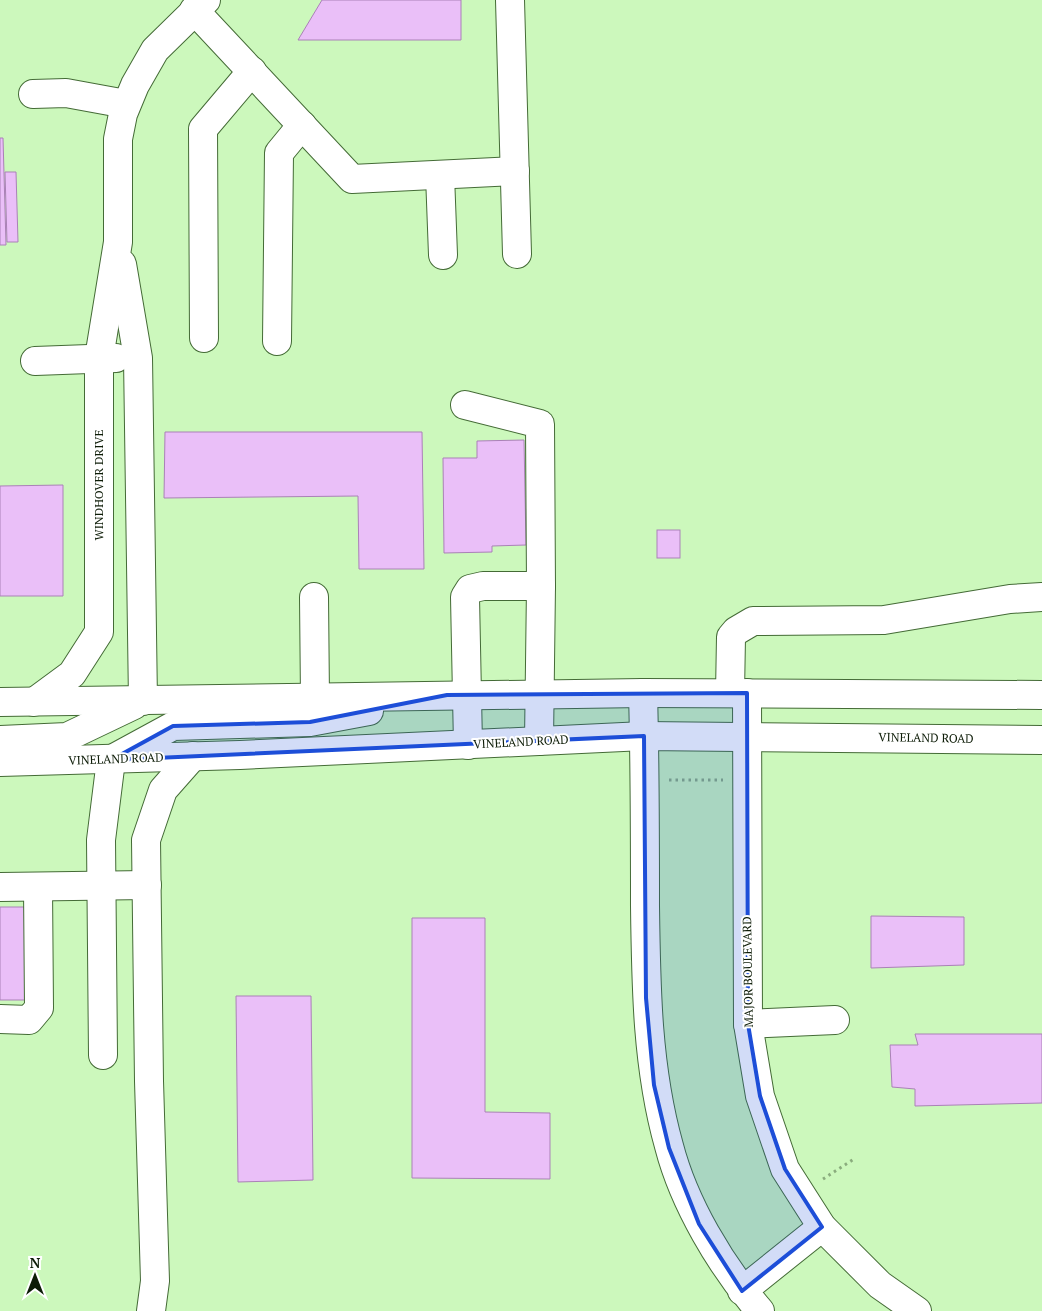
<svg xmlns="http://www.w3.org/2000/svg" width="1042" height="1311" viewBox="0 0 1042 1311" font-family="'PT Serif',serif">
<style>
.building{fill:#eabff8;stroke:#aa81b7}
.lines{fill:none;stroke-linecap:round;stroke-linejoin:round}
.minor-casing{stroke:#446b36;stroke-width:30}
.path{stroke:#8aac7d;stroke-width:3;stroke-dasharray:2.5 4;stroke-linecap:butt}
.minor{stroke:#fff;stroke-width:28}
.marked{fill:#1d4ed8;fill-opacity:0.2;stroke:#1d4ed8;stroke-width:4;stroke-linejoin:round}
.labels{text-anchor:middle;stroke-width:4;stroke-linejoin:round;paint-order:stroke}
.street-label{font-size:12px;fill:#0d1c07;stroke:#fff}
</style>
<rect width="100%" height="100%" fill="#ccf8bc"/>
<g class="building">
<path d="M322,0h139v40h-163z"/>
<path d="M0,138h3l3,107h-6z"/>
<path d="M5,172h11l2,70h-11z"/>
<path d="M165,432h257l2,137h-65l-1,-73 -194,2z"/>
<path d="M524,440l2,105 -34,1v6l-48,1 -1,-95h34v-17z"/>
<path d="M63,485v111h-63v-110z"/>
<rect x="657" y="530" width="23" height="28"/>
<rect x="0" y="907" width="25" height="93"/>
<path d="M871,916l93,1v48l-93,3z"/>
<path d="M412,918h73v194l65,1v66l-138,-1z"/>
<path d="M236,996h75l2,184 -75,2z"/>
<path d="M915,1034h127v69l-127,3v-17l-23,-2 -2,-42h28z"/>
</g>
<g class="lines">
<defs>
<g id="minor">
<path d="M510,0l7,254"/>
<path d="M194,10l158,169 163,-8"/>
<path d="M33,94l33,-1 60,11"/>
<path d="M440,175l3,80"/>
<path d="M122,264l16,94 5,343"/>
<path d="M204,338l-1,-209 49,-58"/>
<path d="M277,341l2,-188 23,-28"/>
<path d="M35,361l81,-3"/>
<path d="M465,405l75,19 1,162 -2,155"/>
<path d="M314,597l1,102"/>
<path d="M643,693c2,71 2,142 2,213 1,81 2,162 24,240 15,58 52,120 91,165"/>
<path d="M730,693l1,-56 5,-6 17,-10 131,-1 126,-21 32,-2"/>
<path d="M747,693l1,331 12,72 25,73 37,58 58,58 37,26"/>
<path d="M0,702l643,-9 399,2"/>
<path d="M34,702l38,-28 27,-42v-274l19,-116v-103l5,-25 12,-29 20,-35 51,-50"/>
<path d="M0,740l67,-3 67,-32"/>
<path d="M468,745l-3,-148 5,-8 13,-3h58"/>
<path d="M116,757l57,-31 137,-4 59,-11"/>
<path d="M0,762l240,-7 404,-19 398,4"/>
<path d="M0,887l147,-2"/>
<path d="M0,1019l29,1 10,-12 -1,-121"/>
<path d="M748,1024l87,-4"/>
<path d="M103,1055l-2,-215 10,-80"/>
<path d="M742,1291l80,-64"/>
<path d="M151,1311l4,-30 -6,-200 -3,-241 17,-50 30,-34"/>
</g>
</defs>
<use href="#minor" class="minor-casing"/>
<g class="path">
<path d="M669,780h54"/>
<path d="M823,1179l31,-20"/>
</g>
<use href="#minor" class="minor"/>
</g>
<path class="marked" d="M747,693l1,331 12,72 25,73 37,58 -80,64 -43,-67 -30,-76 -15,-63 -8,-87 -2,-262 -533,24 62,-34 137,-4 137,-27z"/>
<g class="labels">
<g class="street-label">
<text transform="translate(99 485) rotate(-90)" y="4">WINDHOVER DRIVE</text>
<text transform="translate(926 738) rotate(1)" y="4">VINELAND ROAD</text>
<text transform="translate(521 742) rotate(-3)" y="4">VINELAND ROAD</text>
<text transform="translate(116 759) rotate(-2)" y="4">VINELAND ROAD</text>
<text transform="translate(748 972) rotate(-91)" y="4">MAJOR BOULEVARD</text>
</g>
</g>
<g transform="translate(35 1276)" stroke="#ffffff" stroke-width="4" paint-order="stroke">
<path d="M0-4L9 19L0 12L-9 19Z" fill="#0d1c07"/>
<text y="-8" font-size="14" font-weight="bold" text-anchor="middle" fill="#0d1c07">N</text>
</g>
</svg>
